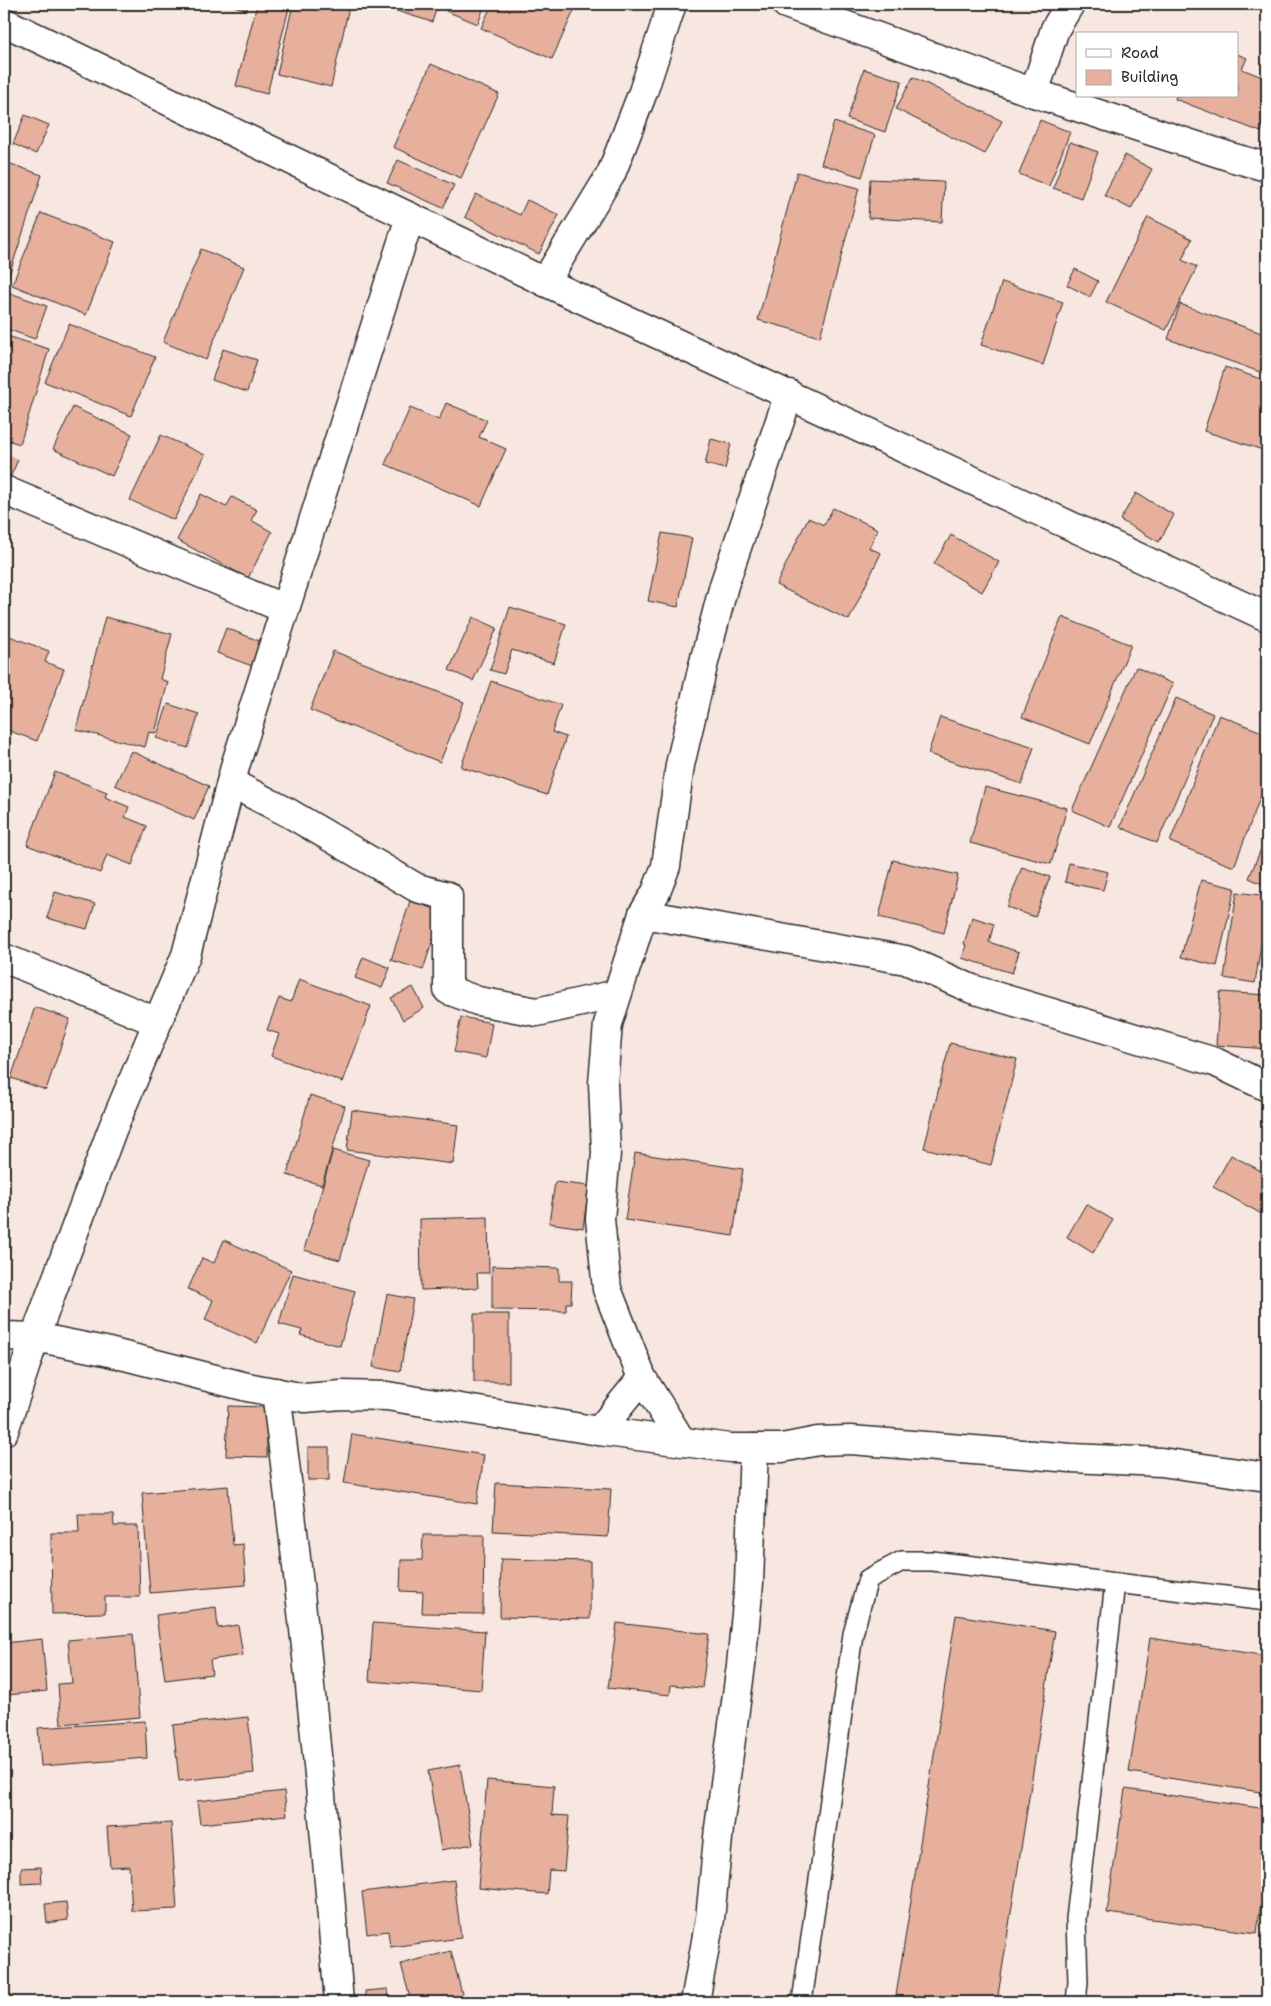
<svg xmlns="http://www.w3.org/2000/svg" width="1271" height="2006" viewBox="0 0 1271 2006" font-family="'Shantell Sans',sans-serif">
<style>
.building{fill:#e6b09c;stroke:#2b2b2b}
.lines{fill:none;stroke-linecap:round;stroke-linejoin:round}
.service-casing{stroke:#2b2b2b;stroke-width:22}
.minor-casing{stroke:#2b2b2b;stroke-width:31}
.service{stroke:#fff;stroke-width:19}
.minor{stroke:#fff;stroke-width:28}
</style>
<rect width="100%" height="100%" fill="#f8e7e1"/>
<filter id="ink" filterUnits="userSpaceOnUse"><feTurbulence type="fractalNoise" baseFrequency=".02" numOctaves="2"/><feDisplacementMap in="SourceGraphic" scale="10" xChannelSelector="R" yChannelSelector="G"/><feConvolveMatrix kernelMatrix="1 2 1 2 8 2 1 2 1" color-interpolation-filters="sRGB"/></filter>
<g filter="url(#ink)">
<g class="building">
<path d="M227,4h21l-1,6z"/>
<path d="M257,4h33l-23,90 -31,-8z"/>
<path d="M293,4h43l13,3 -18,80 -54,-13z"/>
<path d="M374,4h64l-6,18z"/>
<path d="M449,4h36l-7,20 -32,-13z"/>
<path d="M492,4h85l-25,55 -71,-31z"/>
<path d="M1237,54l10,4 -5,11 25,10v36l-6,17 -86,-33 1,-3h61z"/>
<path d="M431,64l68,30 -38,84 -68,-31z"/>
<path d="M864,69l38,12 -17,51 -38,-13z"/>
<path d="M913,77l89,44 -17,33 -89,-45z"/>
<path d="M25,115l24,10 -13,29 -23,-10z"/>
<path d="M1040,120l30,12 -21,54 -30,-12z"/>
<path d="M834,122l41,13 -13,42 -41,-13z"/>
<path d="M1070,142l28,10 -17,46 -28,-10z"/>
<path d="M1125,155l27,14 -21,40 -27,-14z"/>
<path d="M398,160l56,25 -11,23 -56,-25z"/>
<path d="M5,162l37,13 -33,100 -5,-1z"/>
<path d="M797,172l62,16 -39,149 -62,-17z"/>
<path d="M870,179l74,3 -2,40 -74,-4z"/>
<path d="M476,194l44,21 7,-15 32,15 -20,39 -74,-37z"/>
<path d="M41,213l74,29 -29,73 -74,-30z"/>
<path d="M1148,217l44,22 -10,21 15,7 -31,63 -60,-28z"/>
<path d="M201,249l43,18 -38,93 -43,-18z"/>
<path d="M1075,269l23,12 -8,16 -23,-12z"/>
<path d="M1002,282l61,20 -20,63 -62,-20z"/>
<path d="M10,293l37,13 -12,33 -31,-11v-18z"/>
<path d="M1180,304l87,31v17l-7,20 -92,-33z"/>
<path d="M69,324l86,33 -24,59 -86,-34z"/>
<path d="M4,335l45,14 -29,95 -16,-5z"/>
<path d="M223,349l34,11 -10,32 -35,-12z"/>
<path d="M1225,367l42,14v56l-4,13 -59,-19z"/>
<path d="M446,403l41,17 -8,17 27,12 -25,57 -96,-42 25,-56 29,12z"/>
<path d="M73,407l59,27 -20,42 -59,-27z"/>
<path d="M161,435l44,20 -31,65 -44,-20z"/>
<path d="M711,439l20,5 -6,25 -20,-5z"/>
<path d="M4,454l14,6 -9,20 -5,-3z"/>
<path d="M1136,493l38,22 -15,27 -39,-22z"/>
<path d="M201,494l25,13 6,-10 25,13 -6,10 21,12 -24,46 -71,-38z"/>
<path d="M833,508l45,21 -9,19 12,5 -32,67 -73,-35 32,-67 16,7z"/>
<path d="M662,533l30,5 -14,69 -30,-6z"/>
<path d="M951,535l48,27 -17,30 -48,-28z"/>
<path d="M510,607l56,17 -12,39 -42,-13 -8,24 -14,-4z"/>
<path d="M105,617l67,17 -12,45 8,3 -13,51 -6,-1 -4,15 -69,-17z"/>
<path d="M473,617l24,11 -24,53 -24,-11z"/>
<path d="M1062,617l69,28 -41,99 -68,-27z"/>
<path d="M226,628l36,14 -10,24 -35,-13z"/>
<path d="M4,634l45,17 -4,11 19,7 -27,72 -33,-12z"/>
<path d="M333,651l131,51 -24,60 -130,-52z"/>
<path d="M1136,667l37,17 -63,143 -38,-17z"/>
<path d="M491,681l70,24 -9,27 14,5 -19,58 -86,-28z"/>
<path d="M1176,698l37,16 -56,129 -37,-16z"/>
<path d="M168,704l31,10 -11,34 -32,-10z"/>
<path d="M1219,715l48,19v45l-33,88 -64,-25z"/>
<path d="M940,717l94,30 -12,37 -94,-30z"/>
<path d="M131,751l78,35 -15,34 -79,-35z"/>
<path d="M55,772l52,20 -2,5 24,10 -4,10 22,9 -15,39 -25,-10 -7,18 -73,-28z"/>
<path d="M985,787l82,21 -16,56 -81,-21z"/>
<path d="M1267,834v52l-18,-8z"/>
<path d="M893,860l65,15 -14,58 -65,-16z"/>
<path d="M1069,863l39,9 -5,18 -38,-8z"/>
<path d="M1022,867l28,10 -15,40 -28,-10z"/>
<path d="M1201,880l34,8 -18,78 -36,-9z"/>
<path d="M55,892l40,12 -8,25 -40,-11z"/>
<path d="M1237,892l30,4v23h-2l-10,64 -31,-5z"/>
<path d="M410,901l32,10 -19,59 -32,-10z"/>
<path d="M972,917l22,7 -5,18 30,10 -7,21 -50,-15 4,-13 -2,-1z"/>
<path d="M363,957l27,11 -8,20 -27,-10z"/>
<path d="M299,979l72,27 -28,76 -72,-26 8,-22 -12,-4 12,-32 12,4z"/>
<path d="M413,987l11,21 -21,12 -12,-22z"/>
<path d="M1220,992l47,3v54l-51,-4z"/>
<path d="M35,1007l35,12 -24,71 -35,-12z"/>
<path d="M461,1017l31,6 -6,35 -32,-6z"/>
<path d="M950,1043l67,16 -26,106 -67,-17z"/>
<path d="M310,1095l35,11 -23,79 -35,-10z"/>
<path d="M352,1110l106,15 -5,39 -106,-14z"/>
<path d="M333,1150l36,10 -29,100 -36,-10z"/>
<path d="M635,1153l108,16 -10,67 -108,-16z"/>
<path d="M1231,1155l36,19v43l-54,-30z"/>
<path d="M555,1182l34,4 -6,42 -34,-5z"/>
<path d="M1086,1204l27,16 -20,33 -26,-16z"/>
<path d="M488,1217l1,56h-12l1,15 -57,2 -1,-71z"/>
<path d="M224,1240l67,30 -34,73 -52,-23 8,-20 -25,-11 14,-31 12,5z"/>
<path d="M492,1266l67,2v13h13l-1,22h-5v8l-74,-1z"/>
<path d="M293,1274l62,17 -15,55 -40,-11 2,-5 -23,-6z"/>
<path d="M387,1294l26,5 -13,73 -27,-5z"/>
<rect x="474" y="1314" width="35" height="68"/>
<path d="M228,1406l39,1v50l-41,-1z"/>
<path d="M352,1434l132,21 -7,49 -133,-21z"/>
<rect x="308" y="1447" width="21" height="33"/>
<path d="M496,1483l115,6 -3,48 -115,-6z"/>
<path d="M228,1486l5,59 10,-1 3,41 -96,8 -8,-100z"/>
<path d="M78,1514h35l1,12h24l2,71h-35v16l-53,1 -1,-81h28z"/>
<path d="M423,1535h61l-1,79 -61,-1 1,-21 -23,-1 1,-31h21z"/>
<path d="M501,1559l89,2v58l-90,-2z"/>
<path d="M216,1607l2,21 20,-3 5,30 -33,5 2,14 -47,6 -9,-65z"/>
<path d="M956,1615l99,16 -58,371h-102z"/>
<path d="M373,1623l112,8 -4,59 -112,-9z"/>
<path d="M617,1623l92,11 -7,54 -31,-3 -1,10 -62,-7z"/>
<path d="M133,1634l7,83 -79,7 -3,-40 14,-1 -4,-43z"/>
<path d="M1150,1638l117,18v137l-138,-21z"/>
<path d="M42,1639l5,52 -40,4 -3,-52z"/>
<path d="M248,1717l6,56 -75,8 -6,-56z"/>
<path d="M145,1721l2,37 -106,8 -3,-38z"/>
<path d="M460,1765l13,79 -32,6 -13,-79z"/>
<path d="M487,1780l67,6 -2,29 17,1 -5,55 -15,-1 -2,24 -69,-6z"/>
<path d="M1125,1789l142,20v49l-10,75 -150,-20z"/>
<path d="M284,1791l3,24 -87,9 -3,-23z"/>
<path d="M171,1823l6,86 -45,2 -3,-45 -19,1 -3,-40z"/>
<path d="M41,1867l1,16 -21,1v-16z"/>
<path d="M454,1880l7,58 -71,9 -2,-16 -21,3 -5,-42z"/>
<path d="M66,1902l2,18 -21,3 -2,-19z"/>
<path d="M451,1951l13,51h-53l-10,-38z"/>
<path d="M388,1989l1,13h-23l-1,-11z"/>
</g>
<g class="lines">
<defs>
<g id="service">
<path d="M802,2002l51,-368 15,-55 34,-18h30l335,40"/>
<path d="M1076,2002l2,-20 -2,-63 39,-336"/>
</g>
<g id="minor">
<path d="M786,4l248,89 200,65 33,9"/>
<path d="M4,22l541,260 722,335"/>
<path d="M1034,93l21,-64 15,-25"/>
<path d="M545,282l66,-108 32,-82 29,-88"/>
<path d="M4,490l281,119"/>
<path d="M231,783l58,30 128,75 31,8v94l30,11 59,11 80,-18"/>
<path d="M643,914l263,46 66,29 243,73 52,25"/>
<path d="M4,958l153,64"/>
<path d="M4,1336l31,1 70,14 142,36 58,11 37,-3 45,1 212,35 131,17h52l36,-7 33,-1 220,18 90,4 106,15"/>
<path d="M276,1392c26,203 47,406 63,610"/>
<path d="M4,1431l31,-94 77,-207 74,-175 50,-192 174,-546"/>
<path d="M599,1431l43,-53"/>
<path d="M682,1442l-40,-64 -35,-89 -7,-70 6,-66 -3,-70 5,-59 35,-110 13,-22 10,-26 14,-101 23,-99 21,-81 65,-191"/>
<path d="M695,2002l15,-83 9,-91 22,-163 8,-82 5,-135"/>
</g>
</defs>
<use href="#service" class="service-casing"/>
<use href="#minor" class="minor-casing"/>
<use href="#service" class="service"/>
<use href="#minor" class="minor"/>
</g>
</g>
<rect width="1271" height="2006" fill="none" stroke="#fff" stroke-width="20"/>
<rect x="10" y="10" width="1251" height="1986" fill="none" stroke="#2b2b2b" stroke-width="2" filter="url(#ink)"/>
<rect x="1076" y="32" width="162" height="65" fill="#ffffff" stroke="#aaaaaa"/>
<rect x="1086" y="49" width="25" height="8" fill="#ffffff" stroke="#aaaaaa"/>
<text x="1121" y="58" font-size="15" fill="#2b2b2b">Road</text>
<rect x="1086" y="70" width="25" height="15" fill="#e6b09c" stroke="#aaaaaa"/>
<text x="1121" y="82" font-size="15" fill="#2b2b2b">Building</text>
</svg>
